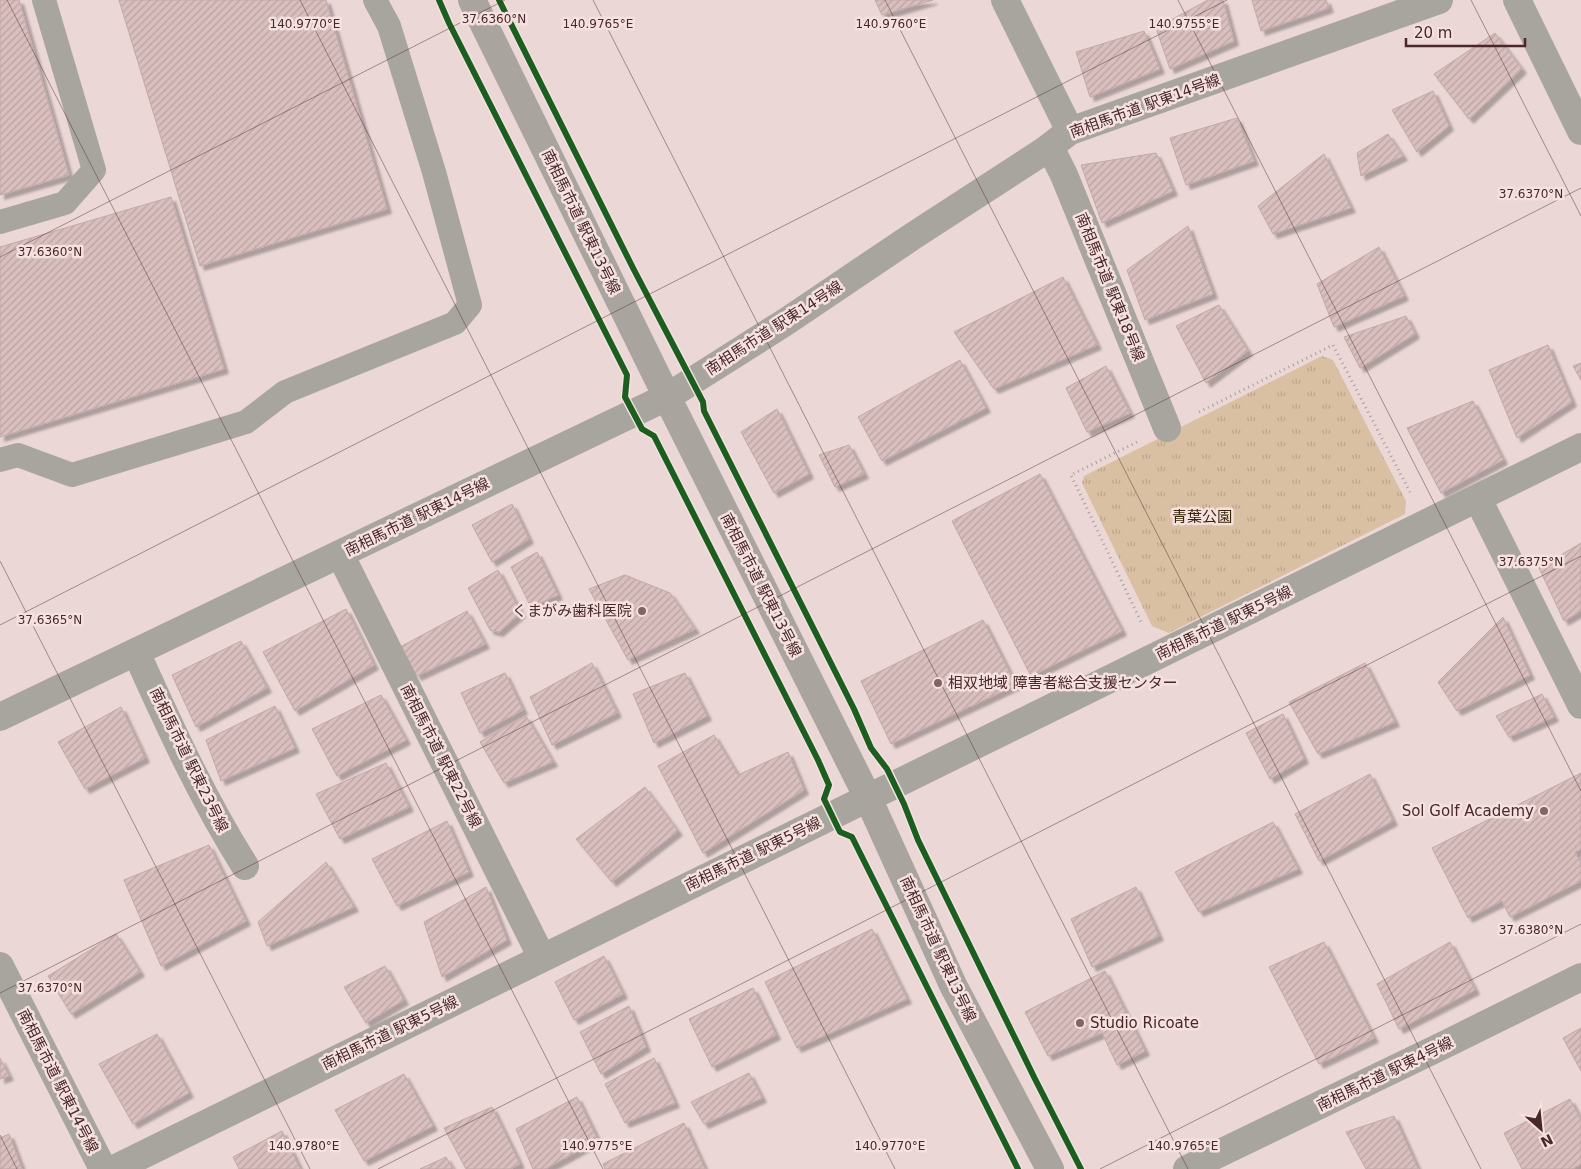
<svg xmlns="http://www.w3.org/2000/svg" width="1581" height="1169" viewBox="0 0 1581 1169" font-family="'DejaVu Sans','Noto Sans JP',sans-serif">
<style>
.park{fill:url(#park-tufts)}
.building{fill:url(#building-hatch);stroke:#c1a9a8;filter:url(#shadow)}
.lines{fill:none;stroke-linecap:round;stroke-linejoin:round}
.path{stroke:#a49f9a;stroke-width:3;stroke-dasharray:1 4;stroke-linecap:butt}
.lane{stroke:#a8a59f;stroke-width:24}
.street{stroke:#a8a59f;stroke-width:28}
.secondary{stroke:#a9a49e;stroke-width:28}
.cycleway-casing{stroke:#f4e1e0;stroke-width:9}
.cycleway{stroke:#1b5e20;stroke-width:6}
.ticks{fill:none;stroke:#4a2828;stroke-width:1;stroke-opacity:0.45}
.poi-dot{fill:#826565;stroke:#f4e1e0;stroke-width:2}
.labels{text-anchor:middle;stroke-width:5;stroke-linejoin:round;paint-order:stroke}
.street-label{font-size:15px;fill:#4a2828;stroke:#f4e1e0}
.park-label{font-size:15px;fill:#382604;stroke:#f4e1e0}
.poi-label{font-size:15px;fill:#4a2828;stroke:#f4e1e0;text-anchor:end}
.ticks-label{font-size:12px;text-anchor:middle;fill:#4a2828;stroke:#f4e1e0;stroke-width:5;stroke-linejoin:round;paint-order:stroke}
</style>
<defs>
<pattern id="park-tufts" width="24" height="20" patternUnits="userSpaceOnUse" patternTransform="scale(1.25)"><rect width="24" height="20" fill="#dac0a3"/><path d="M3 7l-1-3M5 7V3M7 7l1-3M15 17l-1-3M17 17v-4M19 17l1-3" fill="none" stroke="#bda58c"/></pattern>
<pattern id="building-hatch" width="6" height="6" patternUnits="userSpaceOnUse" patternTransform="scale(1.25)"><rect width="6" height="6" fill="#d9bfbe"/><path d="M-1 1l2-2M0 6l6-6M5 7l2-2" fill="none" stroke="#bca4a3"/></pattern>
<filter id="shadow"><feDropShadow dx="4.5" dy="4.5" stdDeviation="1" flood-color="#0004"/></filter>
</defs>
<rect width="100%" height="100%" fill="#ebd7d6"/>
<path class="park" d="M1322,356l11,4 73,141 -1,13 -236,119 -17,-7 -70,-143 2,-7z"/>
<g class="building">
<path d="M0,0h19l50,175 -69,20z"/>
<path d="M119,0h207l61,209 -187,57z"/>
<path d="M875,0h58l-51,15z"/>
<path d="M1208,0h15l11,41 -64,28 -14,-41z"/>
<path d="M1252,0h74l3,8 -68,23z"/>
<path d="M1144,31l16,38 -70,28 -14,-45z"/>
<path d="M1495,33l27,36 -53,50 -35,-45z"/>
<path d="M1433,91l16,35 -32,26 -25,-42z"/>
<path d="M1237,118l17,43 -68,24 -16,-47z"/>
<path d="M1388,134l15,22 -42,20 -4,-23z"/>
<path d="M1156,153l17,38 -71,32 -21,-58z"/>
<path d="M1324,154l27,54 -78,26 -15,-28z"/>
<path d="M171,197l53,172 -224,68v-190z"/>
<path d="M1188,226l25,68 -68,26 -18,-50z"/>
<path d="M1379,247l25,49 -70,31 -17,-43z"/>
<path d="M1063,277l34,68 -103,44 -40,-57z"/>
<path d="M1219,305l29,46 -42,32 -30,-57z"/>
<path d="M1406,316l9,18 -55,34 -16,-31z"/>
<path d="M1548,345l24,57 -55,36 -28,-68z"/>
<path d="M960,360l26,48 -104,53 -24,-44z"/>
<path d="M1581,363v17l-8,-14z"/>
<path d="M1106,366l24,47 -43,19 -21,-44z"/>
<path d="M1473,401l30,59 -62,33 -34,-65z"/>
<path d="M777,409l32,65 -35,19 -33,-61z"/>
<path d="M849,445l15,29 -29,13 -16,-32z"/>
<path d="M1040,474l82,157 -91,45 -79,-155z"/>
<path d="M512,504l17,35 -37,23 -20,-37z"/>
<path d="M1581,543v68l-17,10 -25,-53z"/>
<path d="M537,552l21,43 -27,12 -20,-40z"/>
<path d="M498,570l23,43 -22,19 -9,-2 -22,-42z"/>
<path d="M625,575l45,18 25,36 -67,31 -39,-71z"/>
<path d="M346,609l28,56 -79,46 -32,-59z"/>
<path d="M467,611l18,33 -68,32 -17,-29z"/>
<path d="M1503,617l27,58 -73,36 -19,-29z"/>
<path d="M983,620l33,65 -125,59 -30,-63z"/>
<path d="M241,641l26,47 -71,39 -24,-52z"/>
<path d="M592,663l25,50 -65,32 -22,-48z"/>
<path d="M1365,663l30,59 -77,32 -29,-52z"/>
<path d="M505,673l18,37 -43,23 -19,-40z"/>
<path d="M685,673l22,43 -53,27 -21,-49z"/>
<path d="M1542,694l12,23 -45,20 -13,-21z"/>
<path d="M381,695l25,45 -69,36 -25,-47z"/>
<path d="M275,706l20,42 -74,33 -15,-41z"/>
<path d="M121,707l24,51 -60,31 -27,-47z"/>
<path d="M1283,714l21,45 -34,20 -24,-46z"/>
<path d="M526,716l27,46 -49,21 -24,-41z"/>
<path d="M714,735l24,40 50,-23 16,38 -101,63 -45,-87z"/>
<path d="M386,763l23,44 -69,32 -24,-45z"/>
<path d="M1581,773v76l-6,3 6,11v18l-71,36 -8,-16 -34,17 -36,-70z"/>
<path d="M1370,774l23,47 -74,40 -24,-47z"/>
<path d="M645,787l33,44 -66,51 -36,-43z"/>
<path d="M447,821l22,51 -72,34 -25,-47z"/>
<path d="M1273,822l25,47 -99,43 -24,-40z"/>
<path d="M209,845l37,76 -85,45 -37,-86z"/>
<path d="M326,862l28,45 -87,39 -9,-24z"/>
<path d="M486,887l21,53 -65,37 -18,-55z"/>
<path d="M1136,887l23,49 -67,31 -21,-48z"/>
<path d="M872,929l35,70 -110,49 -32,-66z"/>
<path d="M116,934l24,38 -69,42 -23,-38z"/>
<path d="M1324,942l50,96 -55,26 -50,-97z"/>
<path d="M1450,942l25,48 -76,39 -22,-45z"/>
<path d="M604,956l19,38 -49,26 -19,-38z"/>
<path d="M385,966l19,34 -38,23 -22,-36z"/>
<path d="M1105,971l40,80 -28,14 -15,-32 -54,23 -23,-44z"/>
<path d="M753,988l23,47 -64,32 -23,-48z"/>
<path d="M629,1006l17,41 -45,27 -21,-42z"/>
<path d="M1581,1028v43l-18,-33z"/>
<path d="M157,1034l32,59 -56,31 -34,-60z"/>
<path d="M0,1058l9,18 -9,3z"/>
<path d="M654,1058l21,45 -50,20 -20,-39z"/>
<path d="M749,1073l13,25 -58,26 -13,-22z"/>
<path d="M404,1074l29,52 -69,35 -29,-51z"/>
<path d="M577,1097l21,43 -53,29h-12l-17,-40z"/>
<path d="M1570,1099l11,21v44l-9,5h-50l-18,-36z"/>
<path d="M492,1107l28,57 -10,5h-44l-22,-41z"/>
<path d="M1394,1116l24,53h-52l-20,-37z"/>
<path d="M684,1123l21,46h-100l-2,-5z"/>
<path d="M282,1131l18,38h-61l-6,-12z"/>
<path d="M9,1134l13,35h-22v-31z"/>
<path d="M446,1157l7,12h-33z"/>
</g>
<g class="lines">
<g class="path">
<path d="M1199,412l134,-67 77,147"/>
<path d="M1137,442l-66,33 71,149"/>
</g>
<g class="lane">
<path d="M0,222l65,-19 29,-33 -50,-170"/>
<path d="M0,460l18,-5 54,20 174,-53 39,-30 170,-69 15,-18 -36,-133 -45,-146 -14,-26"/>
</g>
<g class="street">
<path d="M1005,0l65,131"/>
<path d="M1517,0l64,131"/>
<path d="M1050,147l14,28 103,253"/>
<path d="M1478,499l103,206"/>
<path d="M340,554l202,404"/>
<path d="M136,652c33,73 66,146 109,214"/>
<path d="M0,717l667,-320 120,-76 126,-85 131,-85 26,-20 369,-131"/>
<path d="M0,966l103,203"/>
<path d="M114,1169l1467,-722"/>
<path d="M1187,1169l261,-126 133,-66"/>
</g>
<path class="secondary" d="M472,0l195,397 201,401 85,187 97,184"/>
<defs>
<g id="cycleway">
<path d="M439,0l10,23 178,352 -2,22 17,32 12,7 164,324 11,25 -5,14 16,33 12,5 166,332"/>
<path d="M499,0l134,268 70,134 1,9 150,298 17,39 16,21 17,35 14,36 117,239 46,90"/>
</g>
</defs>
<use href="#cycleway" class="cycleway-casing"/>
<use href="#cycleway" class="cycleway"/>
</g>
<path class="ticks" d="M7,0l596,1169M300,0l595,1169M593,0l595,1169M885,0l596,1169M1178,0l403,791M1471,0l110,216M0,257l505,-257M0,561l310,608M0,625l1227,-625M0,993l1581,-805M0,1135l17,34M378,1169l1203,-613M1100,1169l481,-245"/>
<g class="poi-dot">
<circle cx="642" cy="611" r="5"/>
<circle cx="938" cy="683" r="5"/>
<circle cx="1544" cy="811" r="5"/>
<circle cx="1080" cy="1023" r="5"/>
</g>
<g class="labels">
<g class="street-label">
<text transform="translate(1145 106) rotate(-20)" y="5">南相馬市道 駅東14号線</text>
<text transform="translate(581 222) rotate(64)" y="5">南相馬市道 駅東13号線</text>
<text transform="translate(1110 287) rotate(68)" y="5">南相馬市道 駅東18号線</text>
<text transform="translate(774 328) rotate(-33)" y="5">南相馬市道 駅東14号線</text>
<text transform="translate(417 517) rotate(-26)" y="5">南相馬市道 駅東14号線</text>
<text transform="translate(761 585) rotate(63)" y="5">南相馬市道 駅東13号線</text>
<text transform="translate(1224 623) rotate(-26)" y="5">南相馬市道 駅東5号線</text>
<text transform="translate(441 756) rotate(63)" y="5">南相馬市道 駅東22号線</text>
<text transform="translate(189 760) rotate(64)" y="5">南相馬市道 駅東23号線</text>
<text transform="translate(753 854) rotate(-26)" y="5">南相馬市道 駅東5号線</text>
<text transform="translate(938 949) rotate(65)" y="5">南相馬市道 駅東13号線</text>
<text transform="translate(390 1033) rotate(-26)" y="5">南相馬市道 駅東5号線</text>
<text transform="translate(1385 1074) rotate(-26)" y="5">南相馬市道 駅東4号線</text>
<text transform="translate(58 1081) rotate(63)" y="5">南相馬市道 駅東14号線</text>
</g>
<g class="park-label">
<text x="1202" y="522">青葉公園</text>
</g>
<g class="poi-label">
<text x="632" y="616">くまがみ歯科医院</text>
<text x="948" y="688" text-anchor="start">相双地域 障害者総合支援センター</text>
<text x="1534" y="816">Sol Golf Academy</text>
<text x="1090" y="1028" text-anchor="start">Studio Ricoate</text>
</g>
</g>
<g class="ticks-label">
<text x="494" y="23">37.6360°N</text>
<text x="305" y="28">140.9770°E</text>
<text x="598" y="28">140.9765°E</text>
<text x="891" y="28">140.9760°E</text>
<text x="1184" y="28">140.9755°E</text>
<text x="1531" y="198">37.6370°N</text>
<text x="50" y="256">37.6360°N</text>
<text x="1531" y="566">37.6375°N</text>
<text x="50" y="624">37.6365°N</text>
<text x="1531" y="934">37.6380°N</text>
<text x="50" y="992">37.6370°N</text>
<text x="304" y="1150">140.9780°E</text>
<text x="597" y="1150">140.9775°E</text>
<text x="890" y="1150">140.9770°E</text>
<text x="1183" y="1150">140.9765°E</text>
</g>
<g transform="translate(1541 1129) rotate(153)" stroke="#f4e1e0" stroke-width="4" paint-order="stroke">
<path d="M0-4L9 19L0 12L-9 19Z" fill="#4a2828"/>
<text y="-8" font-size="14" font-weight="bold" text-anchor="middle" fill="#4a2828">N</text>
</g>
<path d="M1406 38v8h119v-8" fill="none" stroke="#4a2828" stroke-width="2.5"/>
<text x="1414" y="38" font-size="15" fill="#4a2828" stroke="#f4e1e0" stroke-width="4" paint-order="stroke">20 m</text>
</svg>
